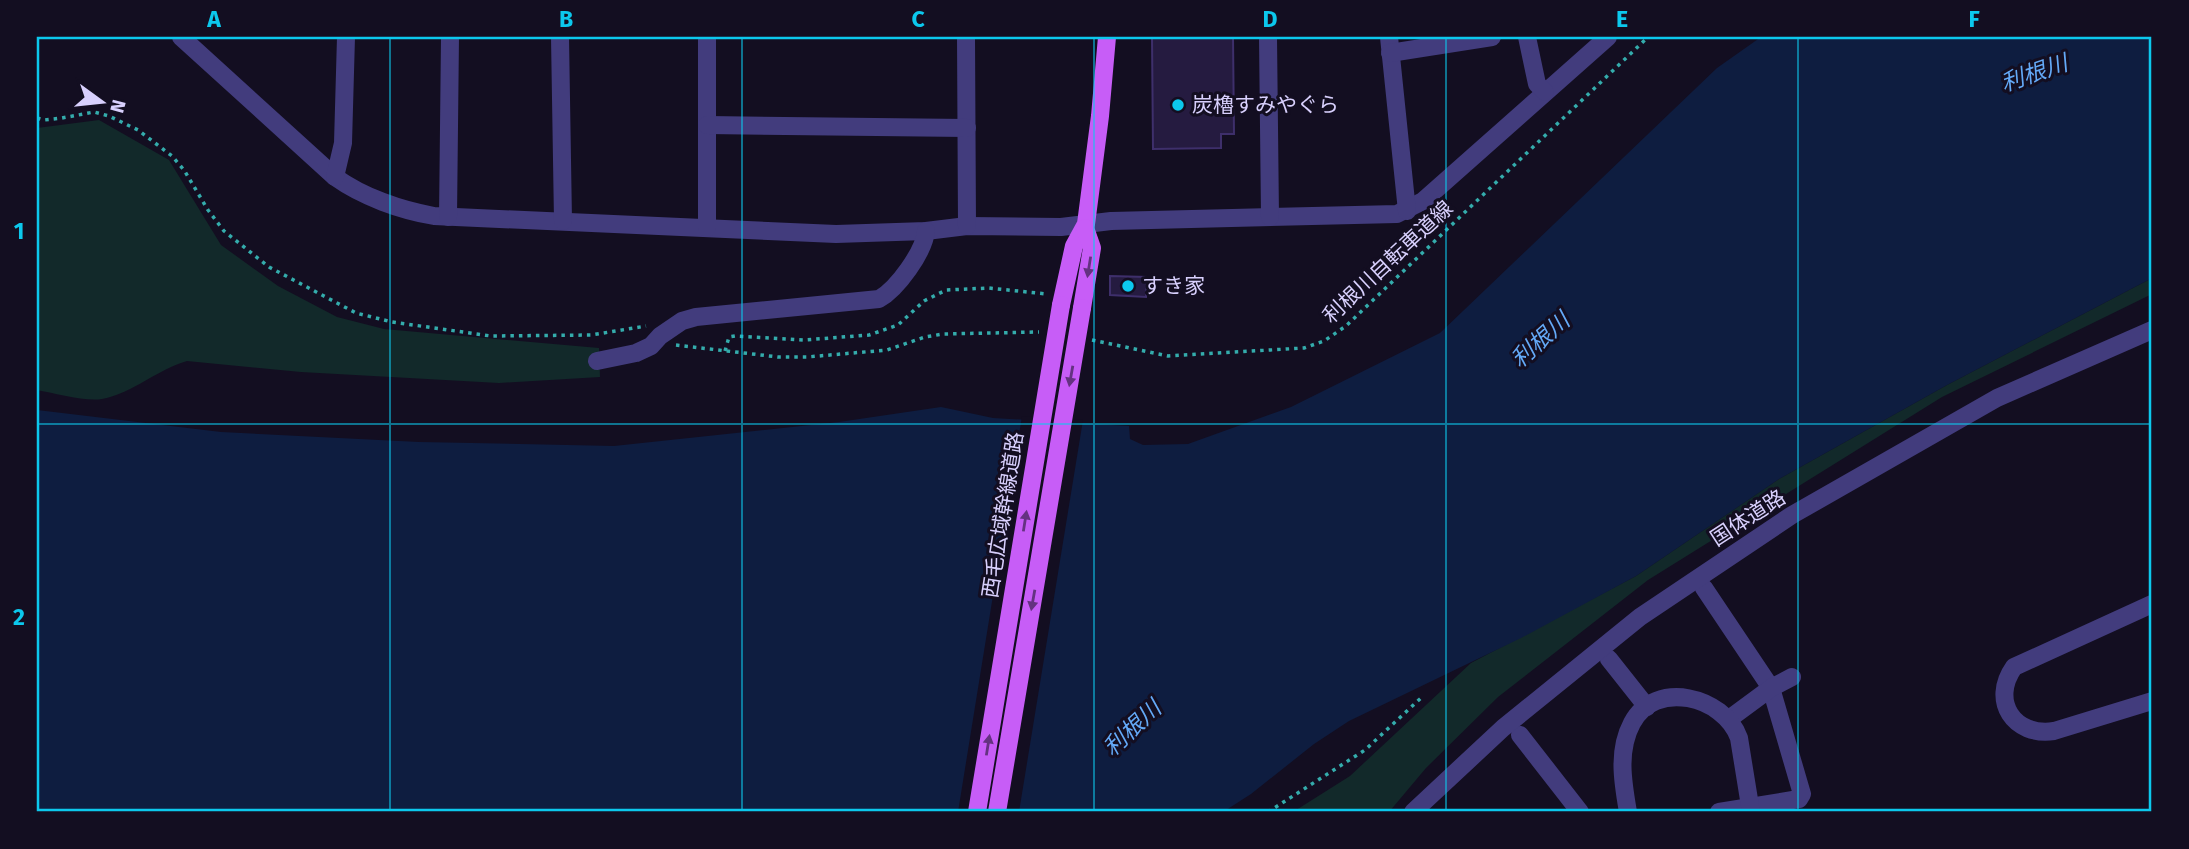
<svg xmlns="http://www.w3.org/2000/svg" width="2189" height="849" viewBox="0 0 2189 849" font-family="'Fira Sans','Noto Sans JP',sans-serif">
<style>
.green{fill:#12292a}
.water{fill:#0e1d40}
.pier{fill:#130e21}
.building{fill:#251b40;stroke:#3e2f6b;stroke-width:2}
.lines{fill:none;stroke-linecap:round;stroke-linejoin:round}
.path{stroke:#34acac;stroke-width:3.5;stroke-dasharray:3.5 5;stroke-linecap:butt}
.minor{stroke:#423c7d;stroke-width:18}
.major{stroke:#c75df7;stroke-width:18}
.major-bridge{stroke:#c75df7;stroke-width:18}
.oneway{fill:#643281}
.grid{fill:none;stroke:#0cc8ed;stroke-width:2;stroke-opacity:0.55}
.poi-dot{fill:#0cc8ed;stroke:#130e21;stroke-width:2.5}
.labels{text-anchor:middle;stroke-width:6;stroke-linejoin:round;paint-order:stroke}
.poi-label{font-size:21px;fill:#d8d0fd;stroke:#130e21;text-anchor:start}
.street-label{font-size:21px;fill:#d8d0fd;stroke:#130e21}
.water-label{font-size:23px;font-style:italic;fill:#64a9f7;stroke:#130e21}
.neatline{fill:none;stroke:#0cc8ed;stroke-width:2.5}
.grid-label{font-size:23px;text-anchor:middle;font-weight:bold;fill:#0cc8ed}
</style>
<rect width="100%" height="100%" fill="#130e21"/>
<g class="green">
<path d="M99,120l70,40 52,85 57,41 59,31 47,12 215,19 1,29 -101,6 -198,-11 -114,-11c-29,8 -54,32 -85,38 -16,3 -48,-6 -65,-9v-262z"/>
<path d="M2152,278v16l-210,103 -294,183 -150,117 -72,71 -37,44h-96l57,-36 121,-113 165,-87 143,-97 168,-94z"/>
</g>
<path class="water" d="M1761,37h391v241l-205,107 -168,94 -143,97 -115,62 -172,83 -35,23 -63,50 -28,18h-1186v-402l184,22 198,10 195,4 225,-24 102,-15 52,11 136,8 1,13 13,6 45,-1 103,-37 149,-74 277,-265z"/>
<path class="pier" d="M1022,416l61,4 -64,392h-61z"/>
<g class="building">
<path d="M1152,37h81l1,97h-13v14l-68,1z"/>
<path d="M1110,276l37,1 -1,20 -36,-2z"/>
</g>
<g class="lines">
<g class="path">
<path d="M37,118l7,2 18,-2 32,-6 15,4 29,14 34,26 12,14 24,40 16,21 45,36 87,46 36,9 99,14 100,-1 55,-9"/>
<path d="M1092,340l76,16 136,-8 20,-7 22,-15 302,-289"/>
<path d="M676,345l102,12h29l80,-7 38,-13 18,-3 96,-2"/>
<path d="M725,351l4,-14 6,-1 69,4 65,-5 29,-10 26,-24 22,-11 43,-2 58,6"/>
<path d="M1268,812l97,-62 57,-53"/>
</g>
<g class="minor">
<path d="M181,37l154,140c28,20 65,33 99,39l402,18 90,-3 41,-5 94,1 50,-6 286,-7 26,-13 185,-164"/>
<path d="M560,37l3,184"/>
<path d="M707,37v191"/>
<path d="M966,37l1,189"/>
<path d="M1268,37l2,180"/>
<path d="M1389,37l18,174"/>
<path d="M1527,37l10,47 8,8"/>
<path d="M1390,53l102,-16"/>
<path d="M707,125l260,3"/>
<path d="M335,177l8,-34 3,-106"/>
<path d="M448,217l2,-180"/>
<path d="M597,361l39,-8 15,-7 9,-10 22,-15 14,-4 183,-18c18,-10 45,-47 47,-68"/>
<path d="M1704,588l67,100 31,106 -3,5 -80,13"/>
<path d="M2152,604l-138,63c-24,34 0,70 40,64l98,-30"/>
<path d="M1609,659l38,48"/>
<path d="M1729,719l42,-31 21,-11"/>
<path d="M1520,735l60,77"/>
<path d="M1413,812l90,-84 137,-111 152,-102 205,-117 155,-68"/>
<path d="M1628,812c-5,-29 -11,-61 4,-89 23,-44 92,-27 107,15l12,74"/>
</g>
<g class="major">
<path d="M1061,305l13,-59 12,-22 14,-108 7,-79"/>
<path d="M1082,308l10,-60 -7,-20"/>
</g>
<g class="major-bridge">
<path d="M977,812l84,-507"/>
<path d="M997,812l85,-504"/>
</g>
</g>
<defs><path id="oneway-solid" d="M-6-.8H1V-3.2L6.5 0L1 3.2V.8H-6Z" transform="scale(1.75)"/></defs>
<g class="oneway">
<use href="#oneway-solid" transform="translate(1089 267) rotate(99)"/>
<use href="#oneway-solid" transform="translate(1071 376) rotate(100)"/>
<use href="#oneway-solid" transform="translate(1025 521) rotate(-81)"/>
<use href="#oneway-solid" transform="translate(1033 600) rotate(100)"/>
<use href="#oneway-solid" transform="translate(988 745) rotate(-81)"/>
</g>
<path class="grid" d="M390,37v775M742,37v775M1094,37v775M1446,37v775M1798,37v775M37,424h2115"/>
<g class="poi-dot">
<circle cx="1178" cy="105" r="7"/>
<circle cx="1128" cy="286" r="7"/>
</g>
<g class="labels">
<g class="poi-label">
<text x="1192" y="112">炭櫓すみやぐら</text>
<text x="1142" y="293">すき家</text>
</g>
<g class="street-label">
<text transform="translate(1388 262) rotate(-43)" y="7">利根川自転車道線</text>
<text transform="translate(1003 515) rotate(-81)" y="7">西毛広域幹線道路</text>
<text transform="translate(1748 518) rotate(-33)" y="7">国体道路</text>
</g>
<g class="water-label">
<text transform="translate(2034 73) rotate(-19)" y="8">利根川</text>
<text transform="translate(1540 340) rotate(-42)" y="8">利根川</text>
<text transform="translate(1132 728) rotate(-43)" y="8">利根川</text>
</g>
</g>
<rect width="2189" height="849" fill="none" stroke="#130e21" stroke-width="77"/>
<g transform="translate(102 102) rotate(105)" stroke="#130e21" stroke-width="5" paint-order="stroke">
<path d="M0-5L12 26L0 18L-12 26Z" fill="#d8d0fd"/>
<text y="-10" font-size="19" font-weight="bold" text-anchor="middle" fill="#d8d0fd">N</text>
</g>
<rect x="38" y="38" width="2112" height="772" class="neatline"/>
<g class="grid-label">
<text x="214" y="27">A</text>
<text x="566" y="27">B</text>
<text x="918" y="27">C</text>
<text x="1270" y="27">D</text>
<text x="1622" y="27">E</text>
<text x="1974" y="27">F</text>
<text x="19" y="239">1</text>
<text x="19" y="625">2</text>
</g>
</svg>
